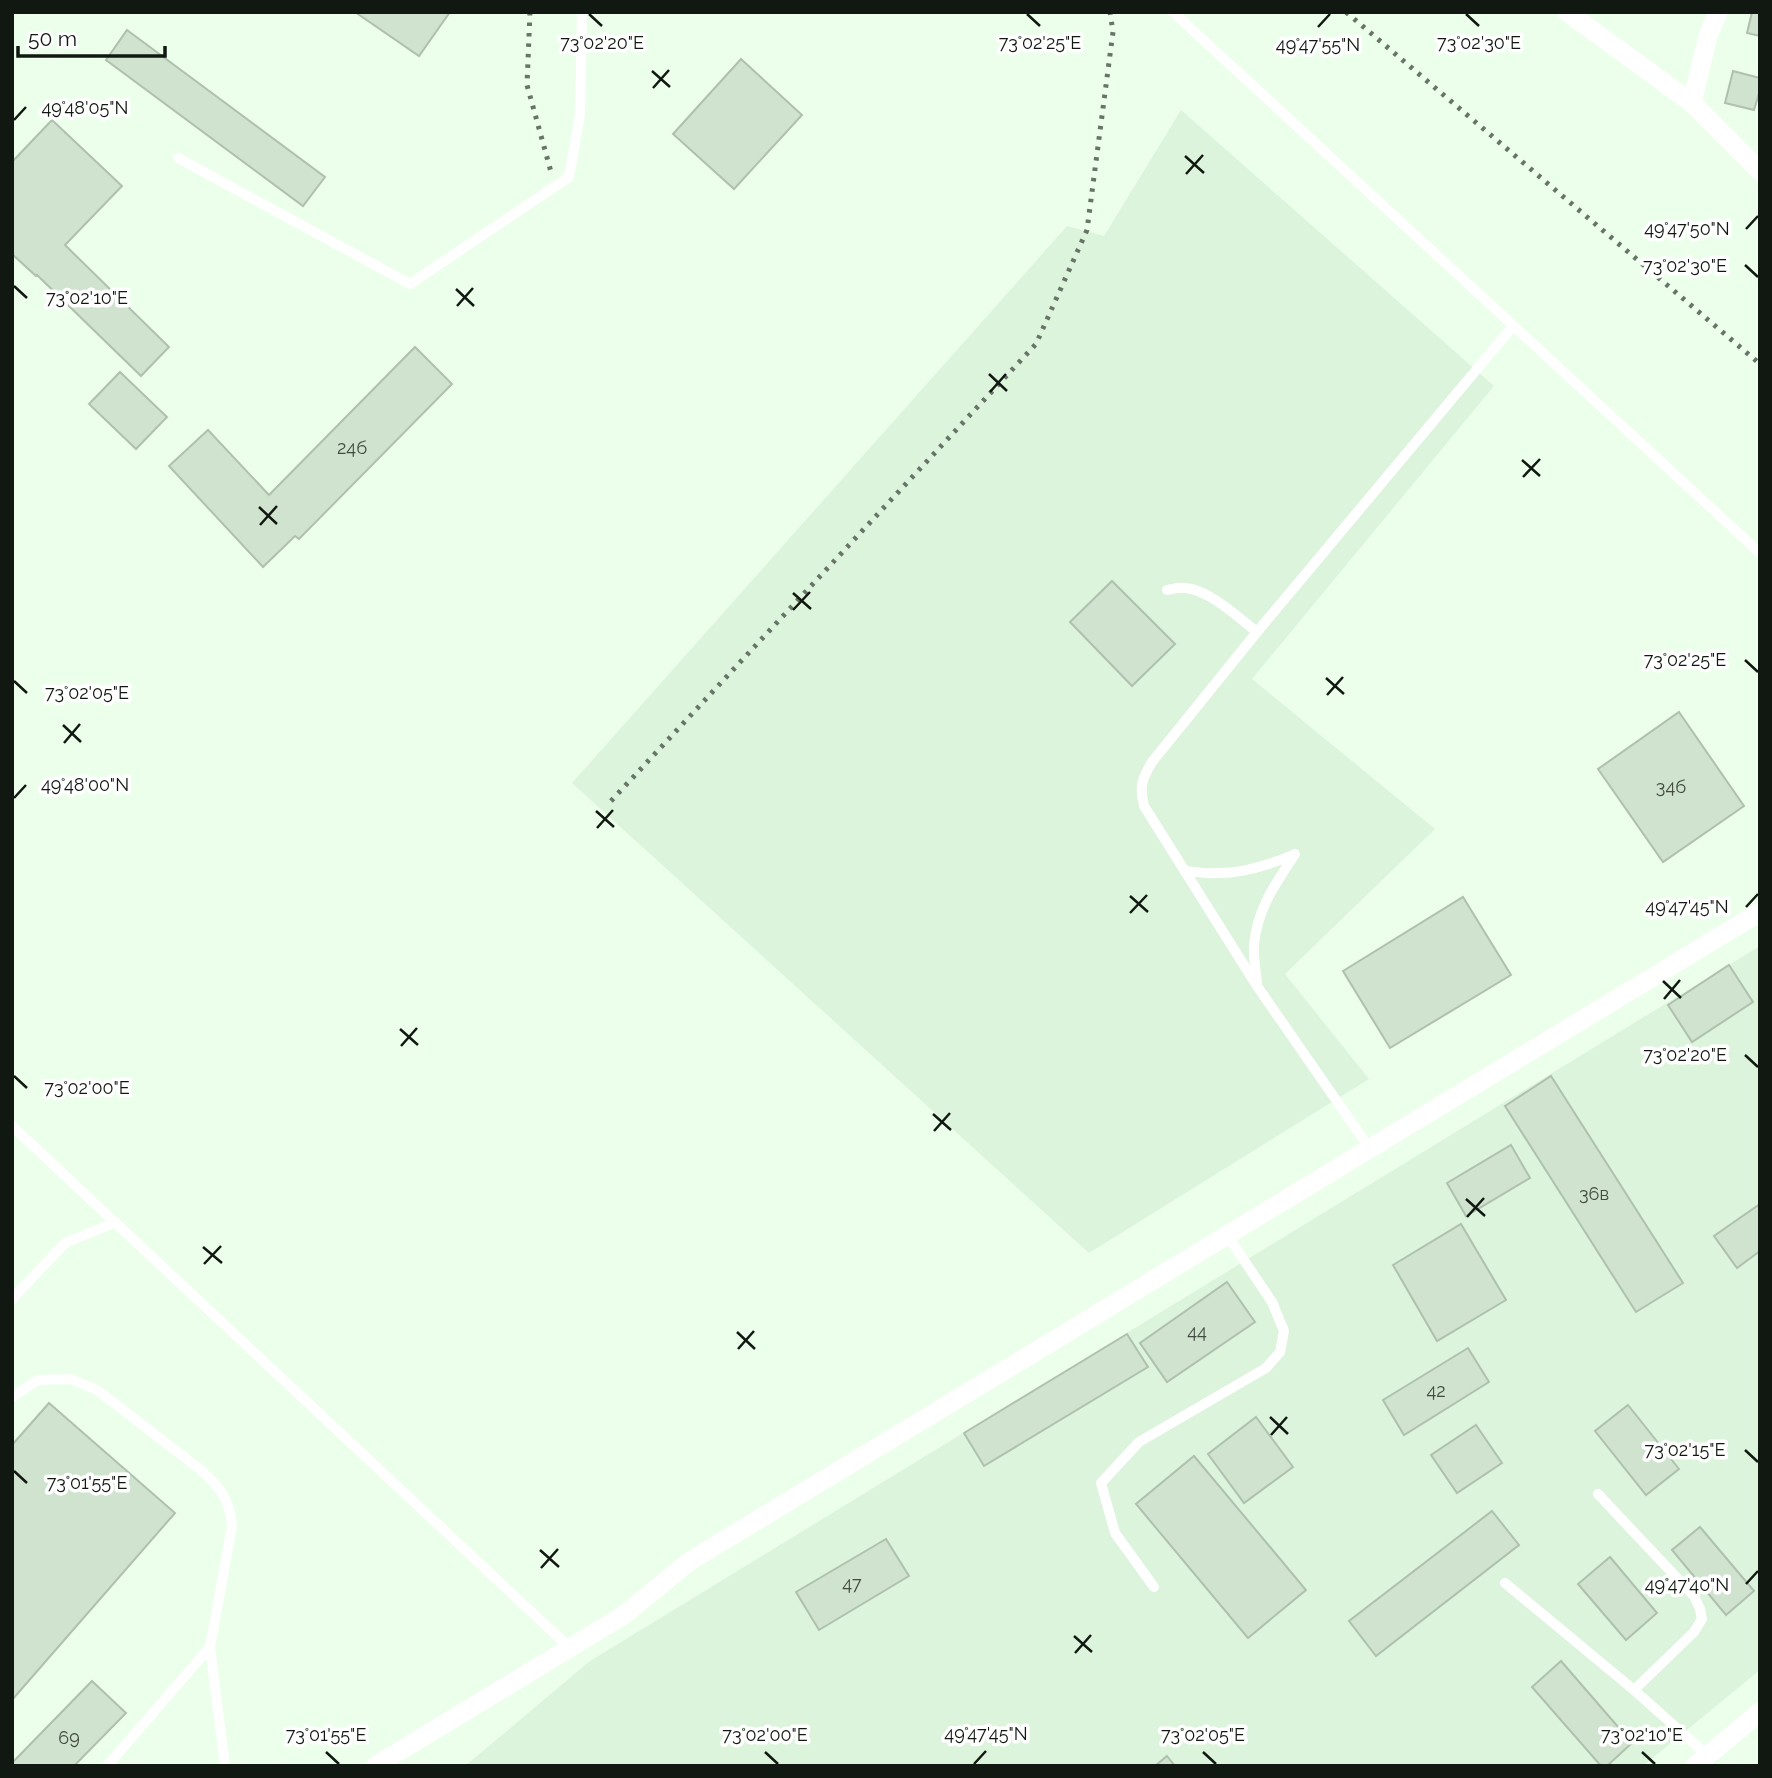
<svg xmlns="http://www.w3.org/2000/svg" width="1772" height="1778" viewBox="0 0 1772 1778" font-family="Raleway,sans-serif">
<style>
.built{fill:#dcf4db}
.building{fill:#d0e3cf;stroke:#afc1ae;stroke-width:2}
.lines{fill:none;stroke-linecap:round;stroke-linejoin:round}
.lane{stroke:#fff;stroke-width:10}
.street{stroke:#fff;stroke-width:19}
.rail{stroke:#677467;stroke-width:5;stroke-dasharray:3.5 7;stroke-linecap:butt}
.ticks{fill:none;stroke:#111811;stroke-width:2.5}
.labels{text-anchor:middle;stroke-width:7;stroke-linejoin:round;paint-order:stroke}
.number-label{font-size:18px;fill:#414b40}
.ticks-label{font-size:18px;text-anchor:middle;fill:#111811;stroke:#fff;stroke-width:7;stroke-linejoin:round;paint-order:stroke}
</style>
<rect width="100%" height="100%" fill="#ebffeb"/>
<g class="built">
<path d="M1181,110l313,276 -242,293 183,150 -150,145 84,105 -280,174 -517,-470 495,-557 37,10z"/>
<path d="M1760,946v724l-117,96h-1178l125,-105z"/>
</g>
<g class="building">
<path d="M355,12h95l-31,44z"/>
<path d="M1752,12h8v24l-13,-3z"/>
<path d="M127,30l198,147 -22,29 -197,-146z"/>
<path d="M741,59l61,56 -68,74 -61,-55z"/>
<path d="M1733,71l27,7v12l-6,20 -29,-7z"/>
<path d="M52,120l70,66 -57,59 104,102 -28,29 -104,-101 -1,1 -24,-22v-92z"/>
<path d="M415,347l37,37 -153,155 -4,-3 -32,31 -94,-101 39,-36 61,65z"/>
<path d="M120,372l47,45 -31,32 -47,-45z"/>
<path d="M1112,581l63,63 -43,42 -62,-64z"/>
<path d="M1679,712l65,94 -81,56 -65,-93z"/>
<path d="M1463,897l48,78 -121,73 -47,-77z"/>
<path d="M1729,965l24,37 -61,40 -24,-37z"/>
<path d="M1551,1076l132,207 -47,29 -131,-206z"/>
<path d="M1511,1145l19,33 -64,38 -19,-33z"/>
<path d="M1760,1204v47l-23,17 -23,-32z"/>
<path d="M1461,1224l45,76 -69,41 -44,-76z"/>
<path d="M1227,1282l28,40 -88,60 -27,-39z"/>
<path d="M1127,1334l21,33 -164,99 -20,-33z"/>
<path d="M1468,1348l21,34 -85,53 -21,-35z"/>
<path d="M49,1403l126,110 -163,187v-255z"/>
<path d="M1628,1405l51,64 -33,26 -51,-64z"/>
<path d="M1256,1417l37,50 -49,36 -36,-49z"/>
<path d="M1476,1425l26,38 -45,30 -26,-38z"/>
<path d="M1194,1456l112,134 -58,48 -112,-134z"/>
<path d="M1492,1511l27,34 -143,111 -27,-35z"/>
<path d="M1700,1527l54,64 -28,24 -54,-65z"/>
<path d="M886,1539l23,37 -90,54 -23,-38z"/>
<path d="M1610,1557l47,56 -31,27 -48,-56z"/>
<path d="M1561,1661l71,82 -25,23h-6l-69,-79z"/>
<path d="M92,1681l34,32 -52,53h-62v-3z"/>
<path d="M1167,1756l8,10h-20z"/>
</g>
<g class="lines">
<g class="lane">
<path d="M1173,12l587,541"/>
<path d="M178,158l232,126 159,-107 11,-62 2,-103"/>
<path d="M1167,590c6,-1 12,-3 18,-2 23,1 54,30 72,44"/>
<path d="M1185,871c11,1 22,3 33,2 26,0 51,-8 75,-18"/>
<path d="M1257,983c-1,-12 -4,-26 -3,-38 3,-36 22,-62 41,-91"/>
<path d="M12,1126l558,522"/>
<path d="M1370,1149l-113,-163 -113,-180c-5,-20 -2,-27 8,-44l105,-130 256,-306"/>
<path d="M12,1299l53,-56 51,-21"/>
<path d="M12,1397l26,-17 33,-1 26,11 104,80c20,18 28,29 31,56l-22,121 15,119"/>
<path d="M1598,1494l96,102 6,13 2,10 -8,13 -60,58"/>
<path d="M1505,1583l129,107 73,65"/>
<path d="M1154,1587l-39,-54 -14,-50 38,-41 127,-74 14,-16 4,-21 -12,-29 -45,-67"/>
<path d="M107,1766l103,-119"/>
</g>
<g class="street">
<path d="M1567,12l125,91 68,68"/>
<path d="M1692,103l16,-67 10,-24"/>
<path d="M375,1766l249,-151 66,-54 1070,-649"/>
<path d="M1695,1766l65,-54"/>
</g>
<g class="rail">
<path d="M530,12l-3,73 24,87"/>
<path d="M1346,12l414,352"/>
<path d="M611,801l425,-457 51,-114 26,-198 -3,-20"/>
</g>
</g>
<path class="ticks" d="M589,14l13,12M1027,14l13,12M1466,14l13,12M1318,27l12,-13M652,71l18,16M653,88l16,-18M14,120l12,-13M1185,156l19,17M1186,174l17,-19M1746,229l12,-13M1745,265l13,12M14,286l13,12M456,289l18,17M457,306l16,-18M989,374l18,17M990,392l16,-18M1522,460l18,16M1523,477l17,-18M259,507l18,17M260,525l17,-19M793,593l18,16M793,610l17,-18M1745,660l13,12M1326,678l18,16M14,681l13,12M1327,695l16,-18M63,725l18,17M64,743l16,-19M14,798l12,-13M596,811l18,16M597,828l16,-18M1130,896l18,16M1746,907l12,-13M1130,913l17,-18M1663,981l18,17M1664,999l16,-19M400,1029l18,16M401,1046l16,-18M1745,1055l13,12M14,1076l13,12M933,1114l18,16M934,1131l16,-18M1466,1199l19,17M1467,1217l17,-19M203,1247l19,16M204,1264l17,-18M737,1332l18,17M738,1349l16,-18M1270,1417l18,17M1271,1435l16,-18M1745,1450l13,12M14,1471l13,12M540,1550l19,17M541,1568l17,-19M1746,1584l12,-13M1074,1636l18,16M1075,1653l16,-18M326,1752l13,12M765,1752l13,12M1203,1752l13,12M1642,1752l13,12M974,1764l12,-13"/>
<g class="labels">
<g class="number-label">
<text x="352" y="454">24б</text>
<text x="1671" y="793">34б</text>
<text x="1594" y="1200">36в</text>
<text x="1197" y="1338">44</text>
<text x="1436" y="1397">42</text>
<text x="852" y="1590">47</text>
<text x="69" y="1744">69</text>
</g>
</g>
<g class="ticks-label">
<text x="602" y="49">73°02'20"E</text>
<text x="1040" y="49">73°02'25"E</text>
<text x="1479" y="49">73°02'30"E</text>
<text x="1318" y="51">49°47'55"N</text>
<text x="85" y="114">49°48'05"N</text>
<text x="1687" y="235">49°47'50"N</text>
<text x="1685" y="272">73°02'30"E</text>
<text x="87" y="304">73°02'10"E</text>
<text x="1685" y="666">73°02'25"E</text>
<text x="87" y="699">73°02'05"E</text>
<text x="85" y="791">49°48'00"N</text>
<text x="1687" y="913">49°47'45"N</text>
<text x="1685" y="1061">73°02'20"E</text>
<text x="87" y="1094">73°02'00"E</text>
<text x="1685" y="1456">73°02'15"E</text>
<text x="87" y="1489">73°01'55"E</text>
<text x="1687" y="1591">49°47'40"N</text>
<text x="986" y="1740">49°47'45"N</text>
<text x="326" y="1741">73°01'55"E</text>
<text x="765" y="1741">73°02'00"E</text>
<text x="1203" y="1741">73°02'05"E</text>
<text x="1642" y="1741">73°02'10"E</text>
</g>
<rect width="1772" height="1778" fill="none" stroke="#111811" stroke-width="28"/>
<path d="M18 46v10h147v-10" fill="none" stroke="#111811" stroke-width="3.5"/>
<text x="28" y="46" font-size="21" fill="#111811" stroke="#ffffff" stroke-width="5" paint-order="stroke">50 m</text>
</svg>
